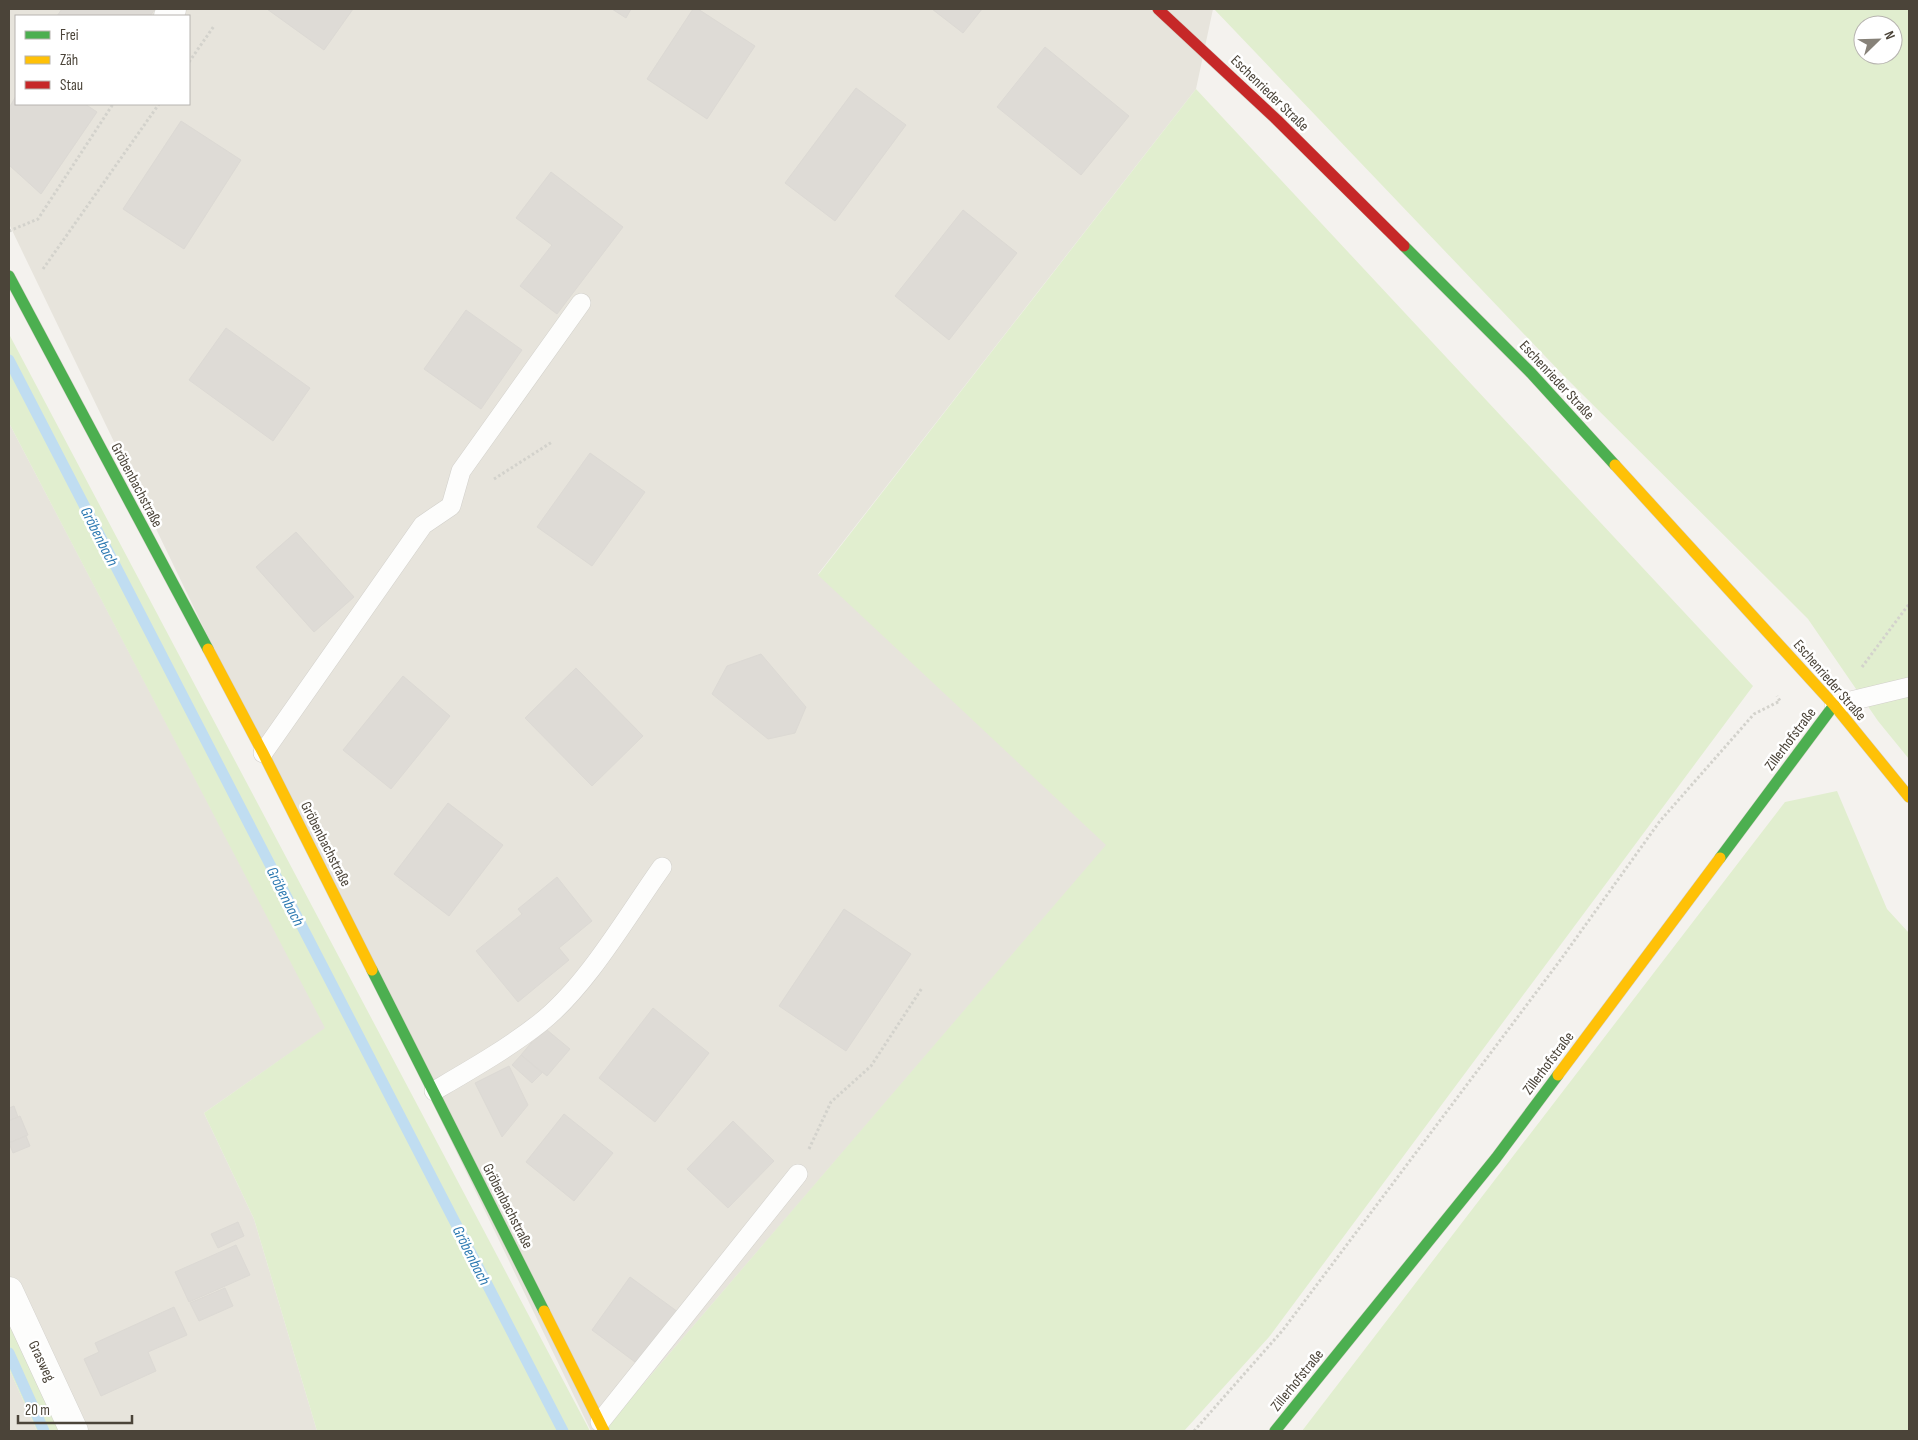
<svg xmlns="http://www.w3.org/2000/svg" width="1918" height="1440" viewBox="0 0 1918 1440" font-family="'Sofia Sans Condensed',sans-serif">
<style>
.residential{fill:#e7e4dc;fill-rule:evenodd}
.green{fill:#e1eecf;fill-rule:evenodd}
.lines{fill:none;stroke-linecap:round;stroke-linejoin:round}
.stream{stroke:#c0ddf1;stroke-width:11}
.building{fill:#dedbd6;stroke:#dcd9d4}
.lane-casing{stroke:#d2d0cb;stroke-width:20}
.street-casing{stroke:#d2d0cb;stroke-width:29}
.fast-casing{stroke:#d3cfc5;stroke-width:12}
.slow-casing{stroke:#d3cfc5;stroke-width:12}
.jam-casing{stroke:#d3cfc5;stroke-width:12}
.path{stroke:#d3d2cc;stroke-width:3;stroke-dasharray:2.5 2.5;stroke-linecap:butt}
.lane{stroke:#fdfdfc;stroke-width:19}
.street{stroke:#fdfdfc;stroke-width:28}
.fast{stroke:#4caf50;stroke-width:11}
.slow{stroke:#ffc107;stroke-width:11}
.jam{stroke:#c62828;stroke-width:11}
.labels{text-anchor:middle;stroke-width:5;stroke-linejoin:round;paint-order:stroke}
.street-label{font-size:15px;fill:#4b4439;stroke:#fff}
.water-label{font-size:16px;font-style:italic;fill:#2e7ab2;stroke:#fff}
</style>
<rect width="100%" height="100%" fill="#f4f2ee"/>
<g class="residential">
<path d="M9,9h1204l-17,80 -378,485 289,271 -504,586h-12l-582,-1207zM16,16h173v88h-173z"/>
<path d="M9,423l317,605 -122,85 50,106 63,212h-255l-53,-110z"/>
<path d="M9,1369l28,62h-28z"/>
</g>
<g class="green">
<path d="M1214,9h695v750l-31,-38 -70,-102 -244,-243zM1863,25h30v30h-30z"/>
<path d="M1196,89l557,597 -484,651 -85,94h-581l503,-586 -288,-270z"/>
<path d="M9,334l581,1097h-273l-63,-212 -50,-106 121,-85 -316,-605z"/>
<path d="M1837,791l50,118 22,24v498h-607l483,-629z"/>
<path d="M9,1321l53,110h-25l-28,-62z"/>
</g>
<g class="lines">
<g class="stream">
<path d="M9,360l554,1071"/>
<path d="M9,1353l35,78"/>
</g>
</g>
<g class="building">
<path d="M62,9h93l-5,7h-93z"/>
<path d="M267,9h86l-29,41z"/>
<path d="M612,9h19l-5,9z"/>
<path d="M693,9h5l57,37 -48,73 -60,-40z"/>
<path d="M932,9h50l-19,24z"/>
<path d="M1045,47l84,69 -48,59 -84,-68z"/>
<path d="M856,88l50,37 -71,96 -50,-38z"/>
<path d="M16,96v8h69l12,8 -56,82 -32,-29v-57z"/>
<path d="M181,121l60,39 -57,89 -61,-40z"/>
<path d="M551,172l72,55 -66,87 -37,-28 32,-41 -36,-27z"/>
<path d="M963,210l54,43 -68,87 -54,-44z"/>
<path d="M466,310l56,40 -41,59 -57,-40z"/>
<path d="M226,328l84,60 -37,53 -84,-61z"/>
<path d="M590,453l55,39 -53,74 -55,-39z"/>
<path d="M296,532l58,65 -40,35 -58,-65z"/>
<path d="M761,654l45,53 -11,26 -27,6 -56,-45 15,-28z"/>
<path d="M576,668l67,68 -51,50 -67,-68z"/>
<path d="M403,676l47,40 -59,73 -48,-39z"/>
<path d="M448,803l55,42 -54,71 -55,-42z"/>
<path d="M557,877l35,44 -33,27 10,12 -51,42 -42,-51 46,-37 -4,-5z"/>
<path d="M844,909l67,45 -65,97 -67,-45z"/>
<path d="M653,1008l56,45 -54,69 -56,-44z"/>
<path d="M547,1030l23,19 -23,27 -26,-21 10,-12z"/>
<path d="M521,1055l21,18 -10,10 -20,-18z"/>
<path d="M509,1066l19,39 -26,32 -27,-54z"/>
<path d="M14,1106l4,11 -9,4v-13z"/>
<path d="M564,1114l49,39 -39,48 -48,-39z"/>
<path d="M20,1116l8,19 -19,8v-22z"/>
<path d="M733,1121l41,40 -46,47 -41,-39z"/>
<path d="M26,1136l4,10 -17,7 -4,-10z"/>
<path d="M238,1222l6,14 -26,12 -7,-14z"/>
<path d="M236,1245l14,30 -61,27 -14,-30z"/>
<path d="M630,1277l48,35 -39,53 -47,-35z"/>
<path d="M225,1288l8,18 -34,15 -9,-18z"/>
<path d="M174,1307l13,28 -39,17 8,19 -55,25 -17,-37 15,-7 -4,-9z"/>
</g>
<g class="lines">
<defs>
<g id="lane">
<path d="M1834,705l75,-18"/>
<path d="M263,753l160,-228 28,-19 10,-35 120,-168"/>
<path d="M434,1091c36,-21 73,-42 106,-68 47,-37 87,-107 122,-156"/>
<path d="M600,1422l198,-248"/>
</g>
<g id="street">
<path d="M168,16l4,-7"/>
<path d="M9,1291l65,140"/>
</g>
<g id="fast">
<path d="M1404,246l127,127 84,92"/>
<path d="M9,276l199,373"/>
<path d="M1720,858l114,-153"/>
<path d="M372,970l172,341"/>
<path d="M1275,1431l221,-273 62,-83"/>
</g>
<g id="slow">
<path d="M1615,465l219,240 75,92"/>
<path d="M208,649l55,104 109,217"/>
<path d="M1558,1075l162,-217"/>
<path d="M544,1311l60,120"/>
</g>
<path id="jam" d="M1158,9l119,111 127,126"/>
</defs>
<use href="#lane" class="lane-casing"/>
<use href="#street" class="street-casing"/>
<use href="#fast" class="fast-casing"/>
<use href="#slow" class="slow-casing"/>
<use href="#jam" class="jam-casing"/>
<g class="path">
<path d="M189,62l25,-36"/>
<path d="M9,231l29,-12 75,-115"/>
<path d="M43,269l116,-165"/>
<path d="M494,479l58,-37"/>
<path d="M1862,667l47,-63"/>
<path d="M809,1149l22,-47 40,-36 51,-78"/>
<path d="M1194,1431l89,-101 276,-368 101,-141 94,-107 26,-13 -3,-5"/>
</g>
<use href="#lane" class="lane"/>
<use href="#street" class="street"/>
<use href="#fast" class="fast"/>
<use href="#slow" class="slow"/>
<use href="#jam" class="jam"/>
</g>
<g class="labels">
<g class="street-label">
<text transform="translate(1270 93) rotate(44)" y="5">Eschenrieder Straße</text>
<text transform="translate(1557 380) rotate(47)" y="5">Eschenrieder Straße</text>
<text transform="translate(137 485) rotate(62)" y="5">Gröbenbachstraße</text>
<text transform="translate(1830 680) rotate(49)" y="5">Eschenrieder Straße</text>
<text transform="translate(1790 739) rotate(-53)" y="5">Zillerhofstraße</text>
<text transform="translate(326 844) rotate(63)" y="5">Gröbenbachstraße</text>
<text transform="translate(1548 1063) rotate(-53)" y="5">Zillerhofstraße</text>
<text transform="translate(508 1206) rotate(63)" y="5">Gröbenbachstraße</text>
<text transform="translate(42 1361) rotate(65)" y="5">Grasweg</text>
<text transform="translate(1297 1380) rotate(-51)" y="5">Zillerhofstraße</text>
</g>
<g class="water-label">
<text transform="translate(100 536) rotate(63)" y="6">Gröbenbach</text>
<text transform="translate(286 896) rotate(63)" y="6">Gröbenbach</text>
<text transform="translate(472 1255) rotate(63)" y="6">Gröbenbach</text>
</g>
</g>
<rect width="1918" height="1440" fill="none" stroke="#4b4439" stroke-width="20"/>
<rect x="15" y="15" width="175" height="90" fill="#ffffff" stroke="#b7b4b0"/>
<rect x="25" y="31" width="25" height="8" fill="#4caf50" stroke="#b7b4b0"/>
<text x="60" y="40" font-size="15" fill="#4b4439">Frei</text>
<rect x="25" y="56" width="25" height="8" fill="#ffc107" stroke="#b7b4b0"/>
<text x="60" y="65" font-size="15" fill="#4b4439">Zäh</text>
<rect x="25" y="81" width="25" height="8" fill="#c62828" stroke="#b7b4b0"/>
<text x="60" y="90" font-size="15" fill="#4b4439">Stau</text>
<g transform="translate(1878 40) rotate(67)"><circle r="24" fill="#ffffff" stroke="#b7b4b0"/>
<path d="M0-4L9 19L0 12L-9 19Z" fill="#868178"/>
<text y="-8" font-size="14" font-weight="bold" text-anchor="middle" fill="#4b4439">N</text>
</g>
<path d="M18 1415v8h114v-8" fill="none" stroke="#4b4439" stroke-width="2.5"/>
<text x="25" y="1415" font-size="15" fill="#4b4439" stroke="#ffffff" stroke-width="4" paint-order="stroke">20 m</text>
</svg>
